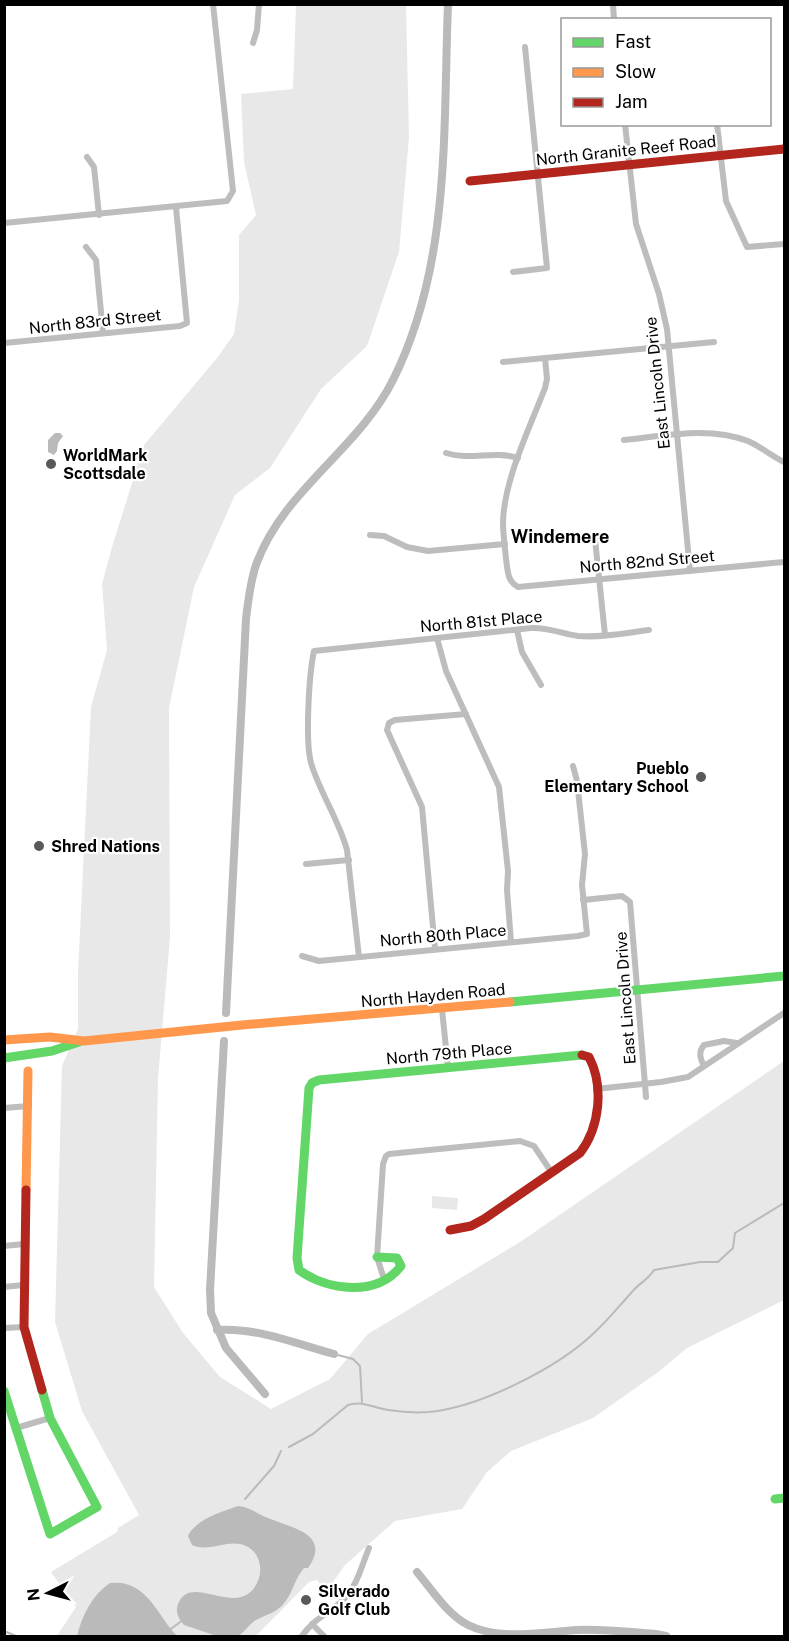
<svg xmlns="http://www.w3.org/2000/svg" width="789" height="1641" viewBox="0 0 789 1641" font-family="'Public Sans',sans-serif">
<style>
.green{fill:#e8e8e8}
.water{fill:#bababa}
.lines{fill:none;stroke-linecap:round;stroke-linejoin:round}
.stream{stroke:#bababa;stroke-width:2}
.canal{stroke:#bababa;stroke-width:8}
.street{stroke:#bdbdbd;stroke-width:6}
.fast{stroke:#63d668;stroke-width:9}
.slow{stroke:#ff974d;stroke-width:9}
.jam{stroke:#b3261e;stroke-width:9}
.poi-dot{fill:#595959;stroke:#fff;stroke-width:2}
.labels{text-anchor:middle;stroke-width:4.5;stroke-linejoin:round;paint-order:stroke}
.street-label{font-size:16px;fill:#000;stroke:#fff}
.poi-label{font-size:16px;font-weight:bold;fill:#000;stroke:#fff;text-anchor:start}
.neighbourhood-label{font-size:18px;font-weight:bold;fill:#000;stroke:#fff}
</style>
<rect width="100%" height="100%" fill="#fff"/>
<g class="green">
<path d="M296,5h110l3,132 -10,115 -32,94 -46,43 -51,79 -35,27 -41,92 -25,121 1,229 -12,142 -4,208 29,46 37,44 51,32 59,-30 38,-45 152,-92 264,-181v239l-97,48 -30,25 -64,45 -82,33 -24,21 -25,37 -67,12 -50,44 -19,27 -9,-12 -8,2 -53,54h-199l19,-29 -25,-35 66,-40 1,-4 21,-13 -57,-104 -27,-89 7,-256 16,-37v-57l13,-265 16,-57 -5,-66 10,-37 32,-102 73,-87 17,-24 5,-34v-65l17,-20 -12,-53 -3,-68 52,-5z"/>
<path d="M432,1196l26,2 -1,12 -25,-2z"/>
</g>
<g class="water">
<path d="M55,433h5l3,3 -5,7 -1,8 -3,4 -6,-3v-12z"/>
<path d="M238,1506c12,1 19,8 30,12 24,10 64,16 40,50h-4c-9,10 -11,24 -19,34 -8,11 -18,12 -29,18 -7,4 -11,12 -18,16h-21l-33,-11c-5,-6 -9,-12 -6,-21 10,-26 42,-1 63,-7 22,-6 27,-41 5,-51 -18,-8 -35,7 -54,-1l-4,-9c8,-17 33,-24 50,-30z"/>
<path d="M110,1583c37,-4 46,31 67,53h-100c5,-20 15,-41 33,-53z"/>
</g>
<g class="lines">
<g class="stream">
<path d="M334,1354l19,5 7,7 2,36"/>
<path d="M289,1447l24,-13 35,-29c14,-5 26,3 40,5 13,2 27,3 41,2 51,-5 129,-44 166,-80 13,-12 25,-27 37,-40 7,-9 16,-12 22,-22l46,-8h18l15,-14 2,-15 49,-30"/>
<path d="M245,1499l29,-33 7,-15"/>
<path d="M4,1631l12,5"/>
<path d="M168,1631l15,-11"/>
</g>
<g class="canal">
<path d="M226,1013l20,-394c2,-18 4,-36 10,-54 27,-75 102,-115 137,-185 58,-116 50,-249 55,-376"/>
<path d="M224,1041l-14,249 1,23 15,35 39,46"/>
<path d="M217,1330c39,-3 80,14 117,24"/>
<path d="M417,1572c15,18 30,42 51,53 32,16 74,7 109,5 26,-1 53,2 79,4l10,2"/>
</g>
<g class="street">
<path d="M613,4l1,16"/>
<path d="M253,43l4,-13 2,-26"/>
<path d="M625,124l11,100 23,70 8,35 23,242"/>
<path d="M717,124l9,77 21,46 37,-3"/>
<path d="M87,157l7,10 5,48"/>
<path d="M4,223l223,-22 6,-10 -20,-187"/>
<path d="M86,247l10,13 7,73"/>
<path d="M513,272l34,-4 -22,-221"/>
<path d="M4,343l176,-17 7,-3 -11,-116"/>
<path d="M545,358l2,21 -2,9c-15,39 -41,92 -42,134 0,12 2,25 3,37 2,12 1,22 12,28l266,-25"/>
<path d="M503,362l211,-20"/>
<path d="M624,440c41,-4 84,-14 124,1 13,6 24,15 36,21"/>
<path d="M446,453c25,8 47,-3 72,5"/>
<path d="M370,535l14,1 23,11 21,4 77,-7"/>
<path d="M595,539l10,96"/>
<path d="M517,630l5,22 19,33"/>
<path d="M437,638l9,33 53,116 9,84 -1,19 4,52"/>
<path d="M306,864l43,-4"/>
<path d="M583,900l39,-4 8,6 16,195"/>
<path d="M435,949l-13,-142 -35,-77 2,-7 6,-3 71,-6"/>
<path d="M302,956l17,5 259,-25 9,-2 -5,-49 3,-31 -8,-73 -4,-15"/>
<path d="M359,957l-12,-107c-8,-30 -27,-57 -36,-87 -6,-22 -2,-89 3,-112l217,-23c17,-1 31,6 47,8 23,2 48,-3 71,-6"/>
<path d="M442,1009l6,59"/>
<path d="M704,1066c-4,-8 -6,-14 0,-21l20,-4 13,2"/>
<path d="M596,1089l65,-7 27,-5 96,-64"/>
<path d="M4,1108l25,-2"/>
<path d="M4,1246l20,-2"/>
<path d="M384,1279l-7,-22 6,-93 3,-8 3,-2 131,-13 14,5 18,27"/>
<path d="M4,1287l19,-2"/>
<path d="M4,1328l20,-1"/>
<path d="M16,1428l34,-10"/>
<path d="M312,1624l12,12"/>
<path d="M302,1636c11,-17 28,-23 42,-37 13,-13 18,-34 25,-51"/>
</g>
<g class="fast">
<path d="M510,1002l274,-26"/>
<path d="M4,1058l48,-7 27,-9"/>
<path d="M377,1257l20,1 4,8c-24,31 -73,25 -102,4l-2,-12 12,-170 3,-5 7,-3 263,-25"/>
<path d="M4,1391l46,143 47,-27 -47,-89 -8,-28"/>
<path d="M775,1499l9,-1"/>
</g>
<g class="slow">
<path d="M4,1040l46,-3 34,4 158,-16 268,-23"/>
<path d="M26,1190l2,-119"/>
</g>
<g class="jam">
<path d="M470,181l314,-32"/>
<path d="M26,1190l-2,137 18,63"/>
<path d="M450,1230l21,-4 13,-7 96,-66c20,-26 24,-67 9,-96l-7,-2"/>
</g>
</g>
<g class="poi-dot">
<circle cx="51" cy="464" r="6"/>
<circle cx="701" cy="777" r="6"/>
<circle cx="39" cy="846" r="6"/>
<circle cx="306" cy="1600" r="6"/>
</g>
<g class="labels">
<g class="street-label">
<text transform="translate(626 150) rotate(-6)" y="6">North Granite Reef Road</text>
<text transform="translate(95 321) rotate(-6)" y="6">North 83rd Street</text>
<text transform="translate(657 383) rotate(-96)" y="6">East Lincoln Drive</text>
<text transform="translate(647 561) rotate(-5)" y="6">North 82nd Street</text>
<text transform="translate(481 621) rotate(-5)" y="6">North 81st Place</text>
<text transform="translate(443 935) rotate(-5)" y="6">North 80th Place</text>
<text transform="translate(433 995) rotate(-5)" y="6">North Hayden Road</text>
<text transform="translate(625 998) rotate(-94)" y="6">East Lincoln Drive</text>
<text transform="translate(449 1053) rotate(-5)" y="6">North 79th Place</text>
</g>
<g class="poi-label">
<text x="63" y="461">WorldMark<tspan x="63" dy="18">Scottsdale</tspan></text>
<text x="689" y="774" text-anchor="end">Pueblo<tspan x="689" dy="18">Elementary School</tspan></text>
<text x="51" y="852">Shred Nations</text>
<text x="318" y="1597">Silverado<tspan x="318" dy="18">Golf Club</tspan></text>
</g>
<g class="neighbourhood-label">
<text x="560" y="543">Windemere</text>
</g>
</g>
<rect width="789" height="1641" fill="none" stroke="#000000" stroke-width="12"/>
<rect x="561" y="18" width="210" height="108" fill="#ffffff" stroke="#999999" stroke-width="1.5"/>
<rect x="573" y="38" width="30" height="9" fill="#63d668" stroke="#999999" stroke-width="1.5"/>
<text x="615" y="48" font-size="18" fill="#000000">Fast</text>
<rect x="573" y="68" width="30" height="9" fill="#ff974d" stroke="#999999" stroke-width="1.5"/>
<text x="615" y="78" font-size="18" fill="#000000">Slow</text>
<rect x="573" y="98" width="30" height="9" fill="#b3261e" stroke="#999999" stroke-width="1.5"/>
<text x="615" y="108" font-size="18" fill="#000000">Jam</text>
<g transform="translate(48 1593) rotate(264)" stroke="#ffffff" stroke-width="4.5" paint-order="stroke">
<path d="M0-4.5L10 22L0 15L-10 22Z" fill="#000000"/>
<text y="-9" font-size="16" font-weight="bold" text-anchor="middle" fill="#000000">N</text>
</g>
</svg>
